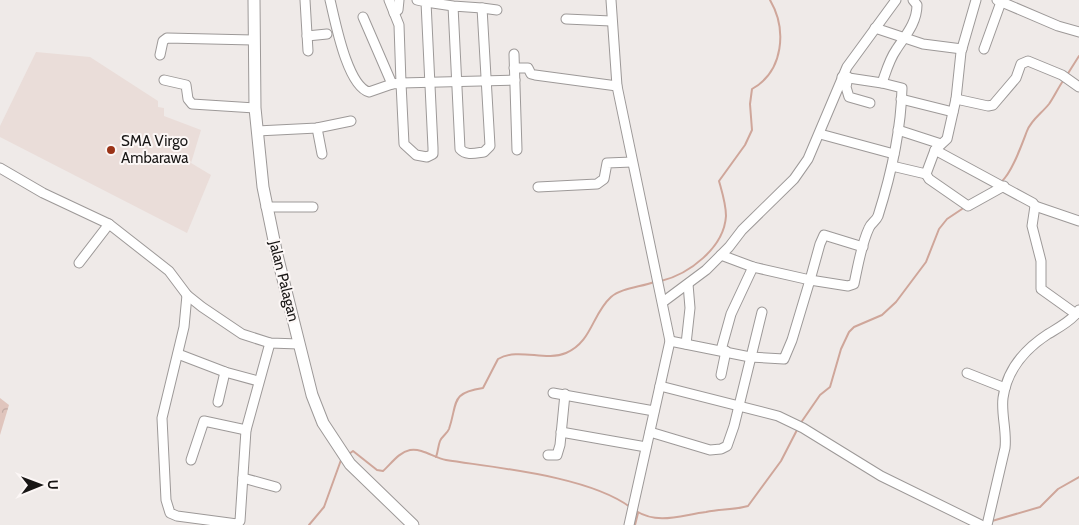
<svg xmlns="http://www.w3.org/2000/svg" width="1079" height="525" viewBox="0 0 1079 525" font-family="Cabin,sans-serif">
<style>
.built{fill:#eaddd9}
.park{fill:url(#park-crowns)}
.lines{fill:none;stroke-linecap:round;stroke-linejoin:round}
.stream{stroke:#cfa69a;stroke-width:2}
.minor-casing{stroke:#9d9998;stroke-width:11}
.major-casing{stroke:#9d9998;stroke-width:13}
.minor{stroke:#fff;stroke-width:9}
.major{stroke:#fff;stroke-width:11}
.poi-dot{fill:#9a3216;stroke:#fcf7f6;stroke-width:2}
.labels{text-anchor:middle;stroke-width:4;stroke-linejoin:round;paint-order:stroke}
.poi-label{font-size:15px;fill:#181615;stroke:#fcf7f6;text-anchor:start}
.street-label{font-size:15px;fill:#181615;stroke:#fcf7f6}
</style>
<defs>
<pattern id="park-crowns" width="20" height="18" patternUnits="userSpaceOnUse" patternTransform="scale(1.25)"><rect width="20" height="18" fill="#e0c5bd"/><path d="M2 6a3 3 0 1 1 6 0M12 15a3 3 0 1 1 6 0" fill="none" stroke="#bfa8a2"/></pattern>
</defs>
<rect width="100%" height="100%" fill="#efeae8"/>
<path class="built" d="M36,52l54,5 68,44v6l6,1v8l37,14 -10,33 20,12 -24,58 -187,-96v-11z"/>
<path class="park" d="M0,398l9,7 -9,30z"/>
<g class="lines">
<g class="stream">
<path d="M1067,75l12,-19"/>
<path d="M1001,182c11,-9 21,-38 26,-51 4,-11 15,-18 22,-27 5,-7 9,-16 14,-23"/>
<path d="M661,281c28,-7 63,-33 65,-65 0,-12 -4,-24 -7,-35l26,-36 7,-15 -2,-26 2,-15c32,-18 35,-60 18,-89"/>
<path d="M800,424l20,-29 10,-8 11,-38 8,-17 5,-5 28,-12 14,-13 30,-40 13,-33 8,-10 18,-12"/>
<path d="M349,454l4,-3 24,19 6,1c8,-7 16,-19 27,-21 13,-2 24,8 36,10 51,8 142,16 184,47"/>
<path d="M436,457c2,-5 2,-11 4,-16 2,-5 7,-7 9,-12 9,-27 1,-36 34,-41l15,-29c21,-12 47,3 68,-6 26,-11 26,-39 45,-56 10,-9 30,-10 43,-15"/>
<path d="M636,511c23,14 45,4 70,1 14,-3 28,-2 42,-6l33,-45 17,-33"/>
<path d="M992,521l48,-14 18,-18 21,-12"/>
<path d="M309,525l15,-18 17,-47"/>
<path d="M635,525l3,-12"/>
</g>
<defs>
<g id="minor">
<path d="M305,0l3,51"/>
<path d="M330,0c5,20 17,86 39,92l23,-8"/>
<path d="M389,0l10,25 2,58 114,-3"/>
<path d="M611,0l6,86 53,255 -41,184"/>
<path d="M997,0l61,26 21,6"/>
<path d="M426,2l27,4 7,143c6,7 16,4 24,3l6,-6 -8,-138 -29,-2"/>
<path d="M482,8l15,2"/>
<path d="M394,13l4,-3 1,-10"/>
<path d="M363,17l29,67 9,-1 3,61 12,11 11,2 6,-3v-6l-7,-146 -9,-2"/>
<path d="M566,19l45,2"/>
<path d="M875,28l48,16 39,5"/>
<path d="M307,36l20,-2"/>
<path d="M984,49l17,-47"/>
<path d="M514,54l3,96"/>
<path d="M160,55l3,-14 4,-3 86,2"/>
<path d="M514,68h14l3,6 4,1 82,11"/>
<path d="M842,77l40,6c4,-11 7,-23 14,-33 9,-14 21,-27 21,-45l-4,-5"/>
<path d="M848,77l-2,10 3,10 21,6"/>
<path d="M164,80l22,5 2,14 4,5 63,4"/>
<path d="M901,99l52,13"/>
<path d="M956,99l32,7 5,-1 23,-27 5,-14 7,-3 34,14 17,12"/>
<path d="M317,128l5,26"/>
<path d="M898,130l43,14"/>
<path d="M257,131l60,-3 34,-7"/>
<path d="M820,134l74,20"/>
<path d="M935,150l98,53 2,3 -3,20 9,35v28l35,25 3,-4"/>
<path d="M892,166l34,8 9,-24 12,-11 9,-40 5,-47 15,-52"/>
<path d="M0,168l43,25 66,31 60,47 18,24 15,12 40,27 28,9 29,1"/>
<path d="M926,174l3,5 39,27 36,-20"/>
<path d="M538,187l59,-3 7,-5 3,-16 25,-1"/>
<path d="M1035,206l44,15"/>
<path d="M266,207h47"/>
<path d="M721,255l32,12"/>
<path d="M79,263l30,-39"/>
<path d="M187,295l-3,32 -22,91 4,82 4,13 7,3 60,8 3,-3 6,-91 24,-87"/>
<path d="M663,302l43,-32 23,-23 13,-17 52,-51 14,-20 39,-92 49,-67"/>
<path d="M670,341l80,16 34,2 8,-19 18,-60 38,6 6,-2c4,-18 7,-39 15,-56 2,-5 7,-7 9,-12 13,-41 23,-85 24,-128l-20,-5"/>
<path d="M686,344l4,-36 -2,-24"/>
<path d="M721,350l10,-36 22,-47 57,13 10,-36 4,-9 39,12"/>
<path d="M178,354l47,18 33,9"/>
<path d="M967,373l38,15"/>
<path d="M721,375l5,-24"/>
<path d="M660,386l118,30 25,12 78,48 100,49"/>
<path d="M553,393l101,18"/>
<path d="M218,402l7,-30"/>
<path d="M561,432l85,15"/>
<path d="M650,432l60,18 11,-1 6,-3 7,-20 28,-114"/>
<path d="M548,455h9l3,-10 5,-51"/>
<path d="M191,460l13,-39 42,9"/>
<path d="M243,478l33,9"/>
<path d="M987,525l18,-77c2,-17 -4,-34 -2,-50 4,-29 22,-49 45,-64 10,-6 20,-11 28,-20"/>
</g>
<path id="major" d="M254,0l1,108 8,79 14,68 35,140 11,28 27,41 63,61"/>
</defs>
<use href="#minor" class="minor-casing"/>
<use href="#major" class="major-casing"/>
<use href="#minor" class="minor"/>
<use href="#major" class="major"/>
</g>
<circle class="poi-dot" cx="111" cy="150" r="5"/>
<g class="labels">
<g class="poi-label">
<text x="121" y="146">SMA Virgo<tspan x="121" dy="17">Ambarawa</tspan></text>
</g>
<g class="street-label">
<text transform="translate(284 281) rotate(76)" y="5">Jalan Palagan</text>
</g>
</g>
<g transform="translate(40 485) rotate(89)" stroke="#fcf7f6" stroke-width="4" paint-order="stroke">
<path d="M0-4L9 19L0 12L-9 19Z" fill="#181615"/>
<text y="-8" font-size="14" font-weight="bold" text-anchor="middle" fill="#181615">U</text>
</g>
</svg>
